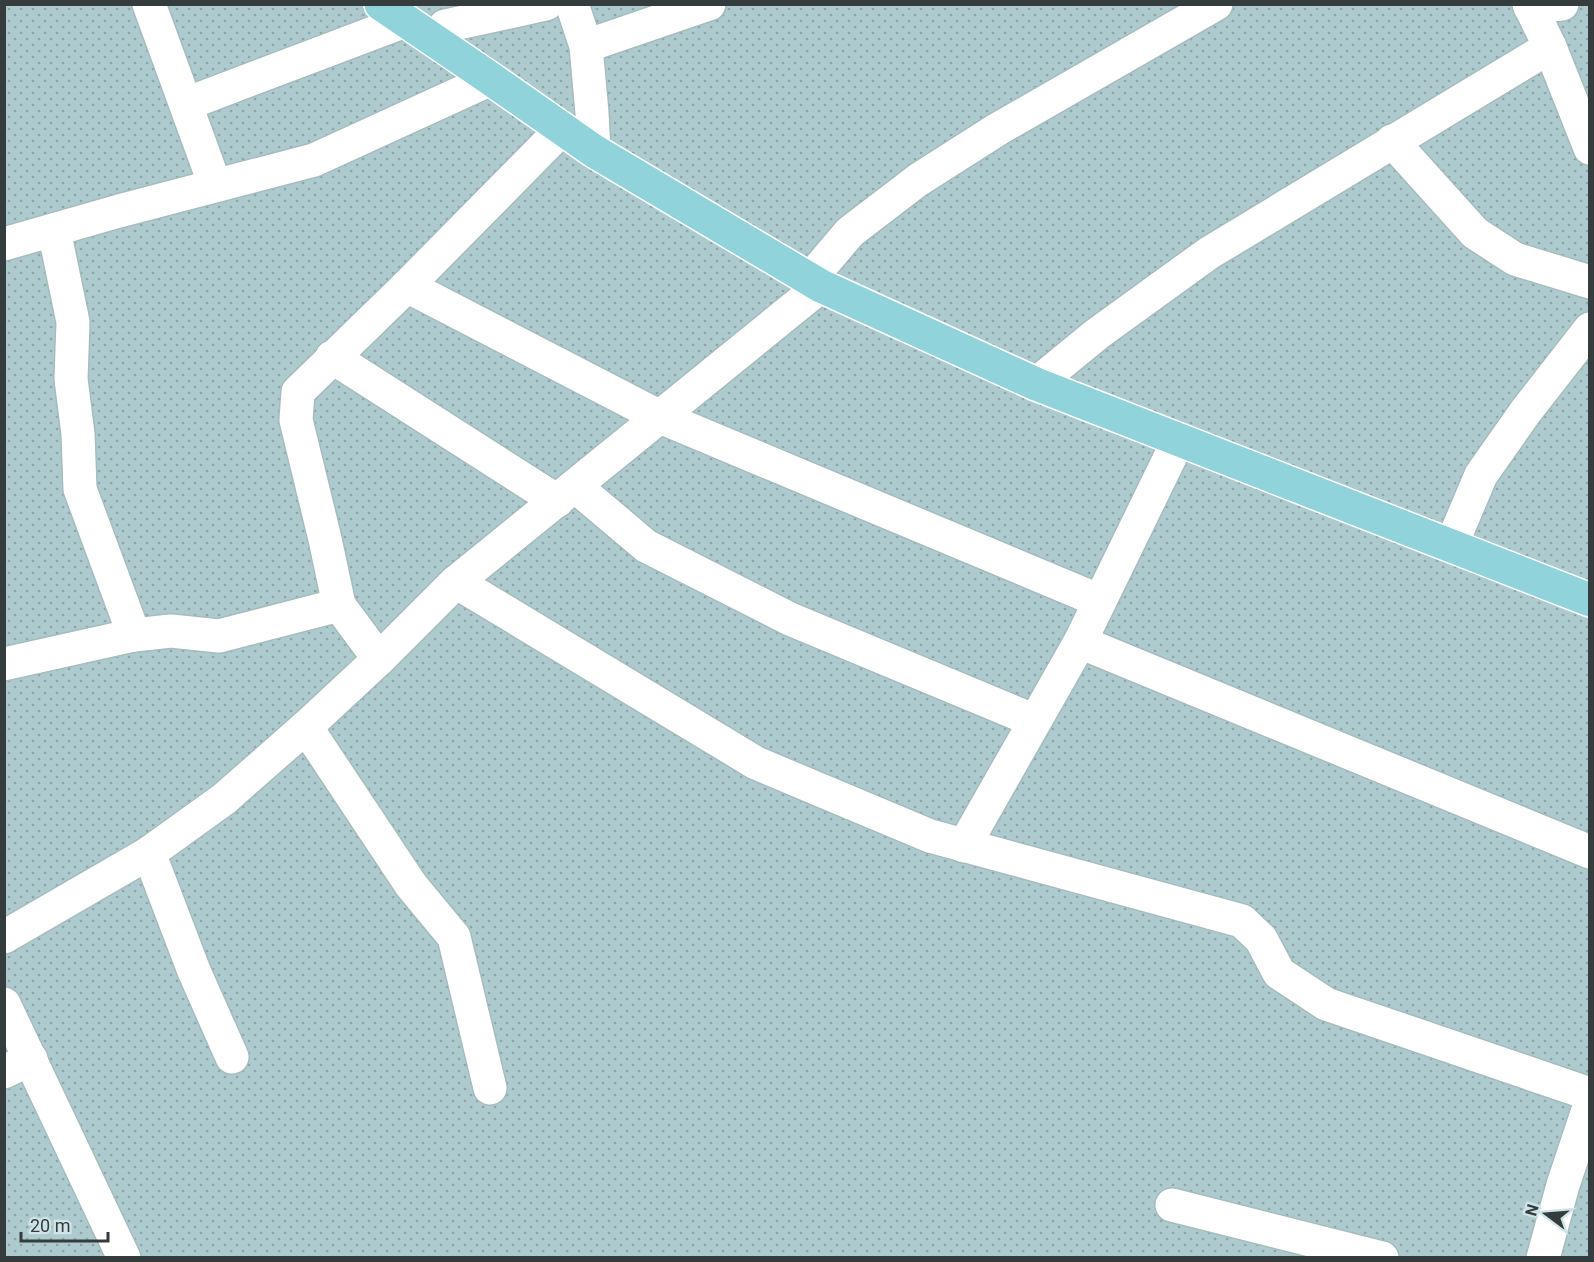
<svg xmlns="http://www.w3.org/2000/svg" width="1594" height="1262" viewBox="0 0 1594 1262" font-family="Roboto,sans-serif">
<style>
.grass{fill:url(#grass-dots)}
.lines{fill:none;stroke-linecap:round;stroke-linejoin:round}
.minor-casing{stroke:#a7bcbe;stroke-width:36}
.major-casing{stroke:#fff;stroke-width:36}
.minor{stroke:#fff;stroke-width:33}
.major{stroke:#91d3da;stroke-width:33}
</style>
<defs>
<pattern id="grass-dots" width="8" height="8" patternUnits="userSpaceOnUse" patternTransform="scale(1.5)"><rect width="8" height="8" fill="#adcbce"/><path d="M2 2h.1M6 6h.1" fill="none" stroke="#8ea6a8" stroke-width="1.8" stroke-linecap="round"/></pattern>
</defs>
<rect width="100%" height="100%" fill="#cfe4e6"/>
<rect class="grass" x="5" y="5" width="1584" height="1252"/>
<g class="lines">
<defs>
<g id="minor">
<path d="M149,4l66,181"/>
<path d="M572,4l14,42 6,67 2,38"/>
<path d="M1529,4l21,43 40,101"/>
<path d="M1530,7l32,-3"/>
<path d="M445,26l101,-22"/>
<path d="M586,46l123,-42"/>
<path d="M186,104l219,-83"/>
<path d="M1392,141l83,92 40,26 75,23"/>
<path d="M54,230l19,92 -2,57 7,55 2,55 54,146"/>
<path d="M4,244l115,-33 195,-51 177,-81"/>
<path d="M810,279l40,-47 68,-52 80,-51 218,-125"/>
<path d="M407,286l253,131 440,184"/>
<path d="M332,357l225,144"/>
<path d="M1036,384l61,-50 112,-81 341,-206"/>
<path d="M575,486l71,60 144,73 245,102"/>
<path d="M1451,546l30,-71 45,-64 64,-82"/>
<path d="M456,582l300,181 174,73 312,85 19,18 18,34 47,31 264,90"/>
<path d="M1080,642l510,210"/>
<path d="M379,659l-40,-54 -14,-66 -29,-119 2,-28 109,-106 155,-157"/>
<path d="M4,664l130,-29 37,-4 48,5 120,-31"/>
<path d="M306,727l105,158 43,52 36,151"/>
<path d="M964,846l116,-204 98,-201"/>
<path d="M149,853l45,118 38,86"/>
<path d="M4,937l145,-84 75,-54 82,-72 73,-68 77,-77 365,-296"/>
<path d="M4,1004l120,254"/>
<path d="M4,1072l27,-13"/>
<path d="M1172,1205l210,53"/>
<path d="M1543,1258l20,-73 27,-81"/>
</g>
<path id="major" d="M381,4l110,75 103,72 227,135 215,98 554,216"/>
</defs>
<use href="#minor" class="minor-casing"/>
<use href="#major" class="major-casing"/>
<use href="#minor" class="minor"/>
<use href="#major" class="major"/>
</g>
<rect width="1594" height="1262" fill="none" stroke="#343c3d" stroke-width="12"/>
<g transform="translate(1546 1214) rotate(286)" stroke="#cfe4e6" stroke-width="4.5" paint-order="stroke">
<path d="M0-4.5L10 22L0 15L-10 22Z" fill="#343c3d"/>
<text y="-9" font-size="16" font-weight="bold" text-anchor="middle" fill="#343c3d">N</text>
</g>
<path d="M21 1232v9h87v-9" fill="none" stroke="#343c3d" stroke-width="3"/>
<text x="30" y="1232" font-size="18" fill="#343c3d" stroke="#cfe4e6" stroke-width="4.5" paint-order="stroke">20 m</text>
</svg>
